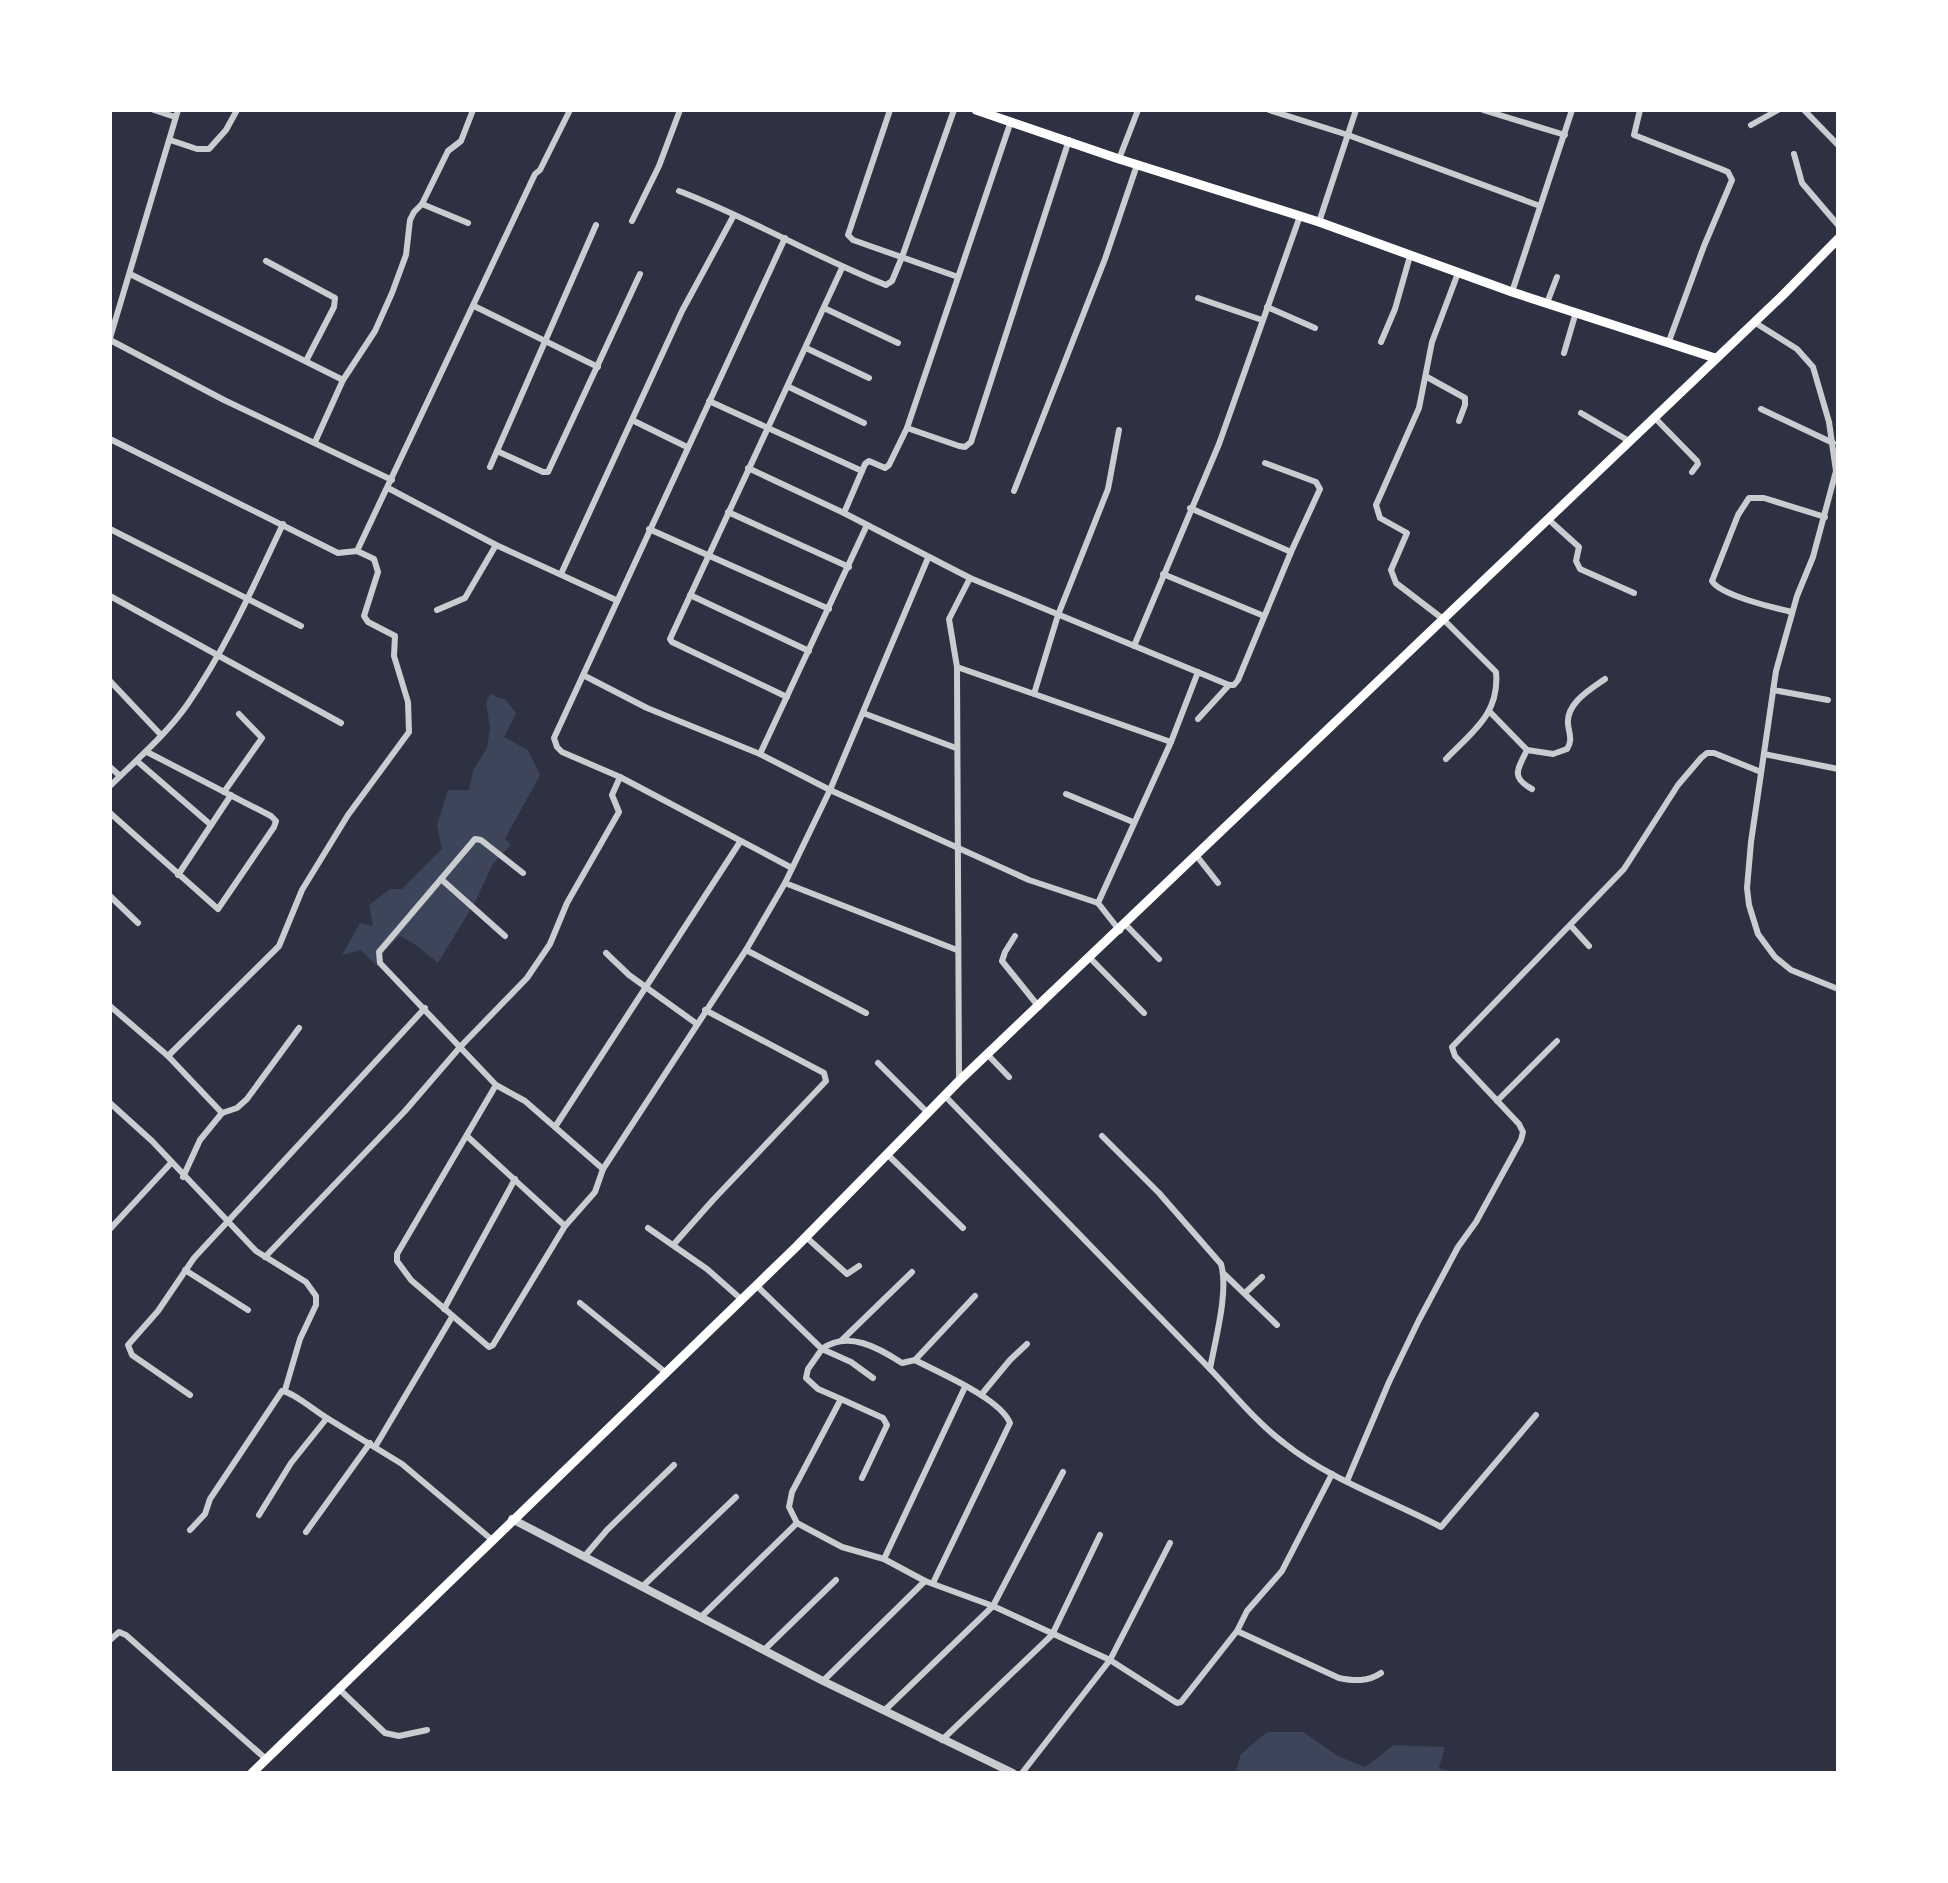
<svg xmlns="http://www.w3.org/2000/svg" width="1948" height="1883" viewBox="0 0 1948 1883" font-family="Lato,sans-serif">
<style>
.green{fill:#3c4559}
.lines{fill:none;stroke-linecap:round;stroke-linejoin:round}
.minor{stroke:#caccd0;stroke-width:6}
.tertiary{stroke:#caccd0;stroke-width:8}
.secondary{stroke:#fff;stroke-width:9}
</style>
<rect width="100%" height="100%" fill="#2d3142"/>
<g class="green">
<path d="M490,694l16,6 10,13 -12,24 24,13 12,25 -35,64 6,6 -18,19 -18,38 -37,61 -25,-20 -13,-7 -15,14 -8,16 -16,-16 -19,5 18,-32 13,3 -4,-21 21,-16h12l40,-40 -5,-24 11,-35h21l4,-19 14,-23 3,-20 -4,-25z"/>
<path d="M1267,1732h36l35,24 27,11 29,-22 51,2 -6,21 17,5h-221l6,-19z"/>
</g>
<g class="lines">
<g class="minor">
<path d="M154,110l21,7"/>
<path d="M890,110l-42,125 5,5 105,37"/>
<path d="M1269,110l79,25 192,71"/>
<path d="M1483,110l82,25"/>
<path d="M1640,110l-6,25 87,34 7,3 4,8 -28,66 -35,95"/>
<path d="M1804,110l34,35"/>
<path d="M1751,125l27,-15"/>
<path d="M170,140l27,9h12l17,-19 11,-20"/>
<path d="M1794,154l8,29 36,42"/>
<path d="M1119,159l19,-49"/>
<path d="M679,191c71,27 136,66 207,94l6,-4 10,-24 52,-147"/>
<path d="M422,204l46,19"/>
<path d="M632,221l27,-55 21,-56"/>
<path d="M1319,222l37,-112"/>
<path d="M785,238l-231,500 3,9 5,5 58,25 172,91"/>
<path d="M266,261l69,37 -1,9 -28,54"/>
<path d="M130,274l213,106"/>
<path d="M1512,292l60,-182"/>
<path d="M1198,298l64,22"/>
<path d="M1547,303l10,-26"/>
<path d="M474,306l124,61"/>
<path d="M1267,307l48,21"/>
<path d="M824,308l74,35"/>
<path d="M1754,322l43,27 16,18 16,55 7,49 -23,86 -16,39 -21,75 -25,171 -4,46 2,17 9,29 17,23 16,13 47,19"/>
<path d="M110,338l68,-228"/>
<path d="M110,340l114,60 168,80"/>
<path d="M1381,342l14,-33 15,-53"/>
<path d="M806,348l63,30"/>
<path d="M1564,353l12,-41"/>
<path d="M1427,377l38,21v7l-6,16"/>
<path d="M789,387l75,36"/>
<path d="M709,401l153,70"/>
<path d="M1761,409l72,34"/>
<path d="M1581,413l48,28"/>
<path d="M1654,417l43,44 1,3 -6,8"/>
<path d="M634,421l53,26"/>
<path d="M907,428l52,18 6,1 6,-5 98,-302"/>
<path d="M110,439l228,114 19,-2 17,8 4,13 -14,44 4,6 27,14 -1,20 14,46 1,30 -61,83 -46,75 -23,56 -111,110"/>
<path d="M315,442l28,-62 32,-49 17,-38 14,-38 4,-35 4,-8 8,-8 26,-53 13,-10 12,-31"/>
<path d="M497,451l46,21h5l92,-198"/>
<path d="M490,467l106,-242"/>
<path d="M748,468l96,45 126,65 259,107h5l4,-5 53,-128 29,-63 -4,-7 -51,-19"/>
<path d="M388,488l108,57 120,55"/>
<path d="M1014,491l91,-232 32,-94"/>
<path d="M1190,508l101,44"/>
<path d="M728,512l121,55"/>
<path d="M844,513l21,-49 4,-3 16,7 4,-3 18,-37 104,-307"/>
<path d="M1548,519l31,28 -3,14 4,8 54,24"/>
<path d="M110,529l191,97"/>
<path d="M649,529l180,80"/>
<path d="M357,551l178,-377 5,-4 30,-60"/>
<path d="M561,574l121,-263 52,-96"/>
<path d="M1163,574l101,42"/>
<path d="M690,595l119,56"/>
<path d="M110,596l231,127"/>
<path d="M437,610l28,-12 31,-53"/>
<path d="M1792,612c-18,-4 -72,-17 -80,-31l26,-66 11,-17h15l61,19"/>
<path d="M1134,646l85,-202 81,-228"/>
<path d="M957,667l214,75"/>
<path d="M583,675l64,33 113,46 70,36 199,90 69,23"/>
<path d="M110,681l51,54"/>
<path d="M1773,690l55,10"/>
<path d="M1034,694l24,-79 50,-126 11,-59"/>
<path d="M787,697l-115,-55 -2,-3 172,-371"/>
<path d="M1490,712l37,38c-9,19 -17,27 5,39"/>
<path d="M863,713l93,35"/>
<path d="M1198,719l31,-34"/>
<path d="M1527,750l26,4 14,-5c6,-9 2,-15 1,-25 -2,-21 23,-35 37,-45"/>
<path d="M760,754l107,-229"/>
<path d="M1764,754l74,15"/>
<path d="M1446,759c26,-27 54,-45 50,-87l-53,-53 -47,-36 -5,-13 16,-37 -27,-15 -4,-13 43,-97 13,-66 26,-69"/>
<path d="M137,761l74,64"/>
<path d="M110,767l10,9"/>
<path d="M110,786c26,-26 55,-50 77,-81 39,-56 67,-120 96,-181"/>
<path d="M224,792l38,-54 -23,-24"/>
<path d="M1066,794l67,28"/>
<path d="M110,813l108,96 56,-82 2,-6 -5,-5 -124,-64"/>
<path d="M1196,855l22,28"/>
<path d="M178,875l53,-80"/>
<path d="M441,879l64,57"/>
<path d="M785,883l172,67"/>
<path d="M110,896l28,27"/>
<path d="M1126,925l33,34"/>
<path d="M1571,926l18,20"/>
<path d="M1120,931l-22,-28 73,-161 27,-70"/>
<path d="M1015,936l-10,16 -3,9 37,46"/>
<path d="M746,950l120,63"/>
<path d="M606,953l23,22 68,49"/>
<path d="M1090,958l54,55"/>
<path d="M110,1006l58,50 54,57 -22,27 -17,37"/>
<path d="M988,1055l21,22"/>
<path d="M878,1063l50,50"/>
<path d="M959,1081l-2,-414 -8,-48 21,-41"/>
<path d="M496,1085l-99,169v7l14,19 78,67 4,-2 72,-119 30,-34 8,-23 -78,-68 -29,-16 -116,-122 -1,-11 96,-113 6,1 42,33"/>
<path d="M945,1096l265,273c5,-29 19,-77 11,-105l-62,-71 -57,-57"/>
<path d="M1497,1101l60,-60"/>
<path d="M110,1103l42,38 104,110 50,31 10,14v9l-16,34 -15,51"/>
<path d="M222,1113l15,-5 10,-9 52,-71"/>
<path d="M555,1127l185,-285"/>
<path d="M468,1137l97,89"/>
<path d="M887,1154l76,74"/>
<path d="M603,1169l143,-219 39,-67 45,-93 98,-232"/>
<path d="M648,1228l59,41 34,30"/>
<path d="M110,1229l61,-66"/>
<path d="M806,1237l41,37 12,-8"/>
<path d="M674,1244l39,-44 113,-119 -2,-8 -119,-63"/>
<path d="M265,1257l140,-146 56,-65 66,-68 23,-34 17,-41 52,-91 -7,-17 8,-18"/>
<path d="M185,1270l63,40"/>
<path d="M1223,1273l54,52"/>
<path d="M756,1285l66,64c26,-19 57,-1 80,14l13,-3c24,13 85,38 95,63l-77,160"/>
<path d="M1245,1293l17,-16"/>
<path d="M580,1303l85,69"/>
<path d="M444,1309l71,-130"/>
<path d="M842,1340l70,-68"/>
<path d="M915,1360l60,-64"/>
<path d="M1210,1369c24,25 46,53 74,74 46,37 106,57 157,84l95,-112"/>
<path d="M873,1378l-22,-16 -29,-13 -14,20 -2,9 12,11 23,10 -49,93 -3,15 8,16 45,24 42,12 41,22 68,25 117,54 67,43 4,-1 56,-71 102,47c15,3 29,4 42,-5"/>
<path d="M190,1395l-58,-40 -4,-10 30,-34 36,-53 231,-250"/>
<path d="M981,1395l29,-35 17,-16"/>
<path d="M841,1399l42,19 4,7 -25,53"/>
<path d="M375,1447l77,-130"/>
<path d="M1347,1481l42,-99 30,-62 39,-73 18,-25 45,-82 2,-8 -4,-8 -64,-68 -3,-9 172,-178 54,-84 23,-27 6,-5h7l47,19"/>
<path d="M259,1515l32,-52 36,-45 75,46 89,75"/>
<path d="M190,1530l15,-16 5,-15 72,-108c11,1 33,20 45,27"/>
<path d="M306,1532l64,-89"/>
<path d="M584,1557l23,-27 67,-65"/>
<path d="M884,1559l81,-172"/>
<path d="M643,1586l93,-89"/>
<path d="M701,1617l96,-94"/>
<path d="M1237,1631l10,-20 35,-40 50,-97"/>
<path d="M110,1640l9,-8 7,3 140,124"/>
<path d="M764,1650l72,-70"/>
<path d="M823,1681l102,-100"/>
<path d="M338,1688l47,45 14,3 28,-6"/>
<path d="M884,1711l109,-105 70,-134"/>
<path d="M942,1740l110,-105 48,-100"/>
<path d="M1022,1773l88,-113 60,-117"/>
</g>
<path class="tertiary" d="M512,1519l311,162 190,92"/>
<g class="secondary">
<path d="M976,110l143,49 200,63 193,70 203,66"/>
<path d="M252,1773l544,-526 163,-166 824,-786 55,-56"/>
</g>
</g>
<rect width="1948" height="1883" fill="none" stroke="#ffffff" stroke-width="224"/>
</svg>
